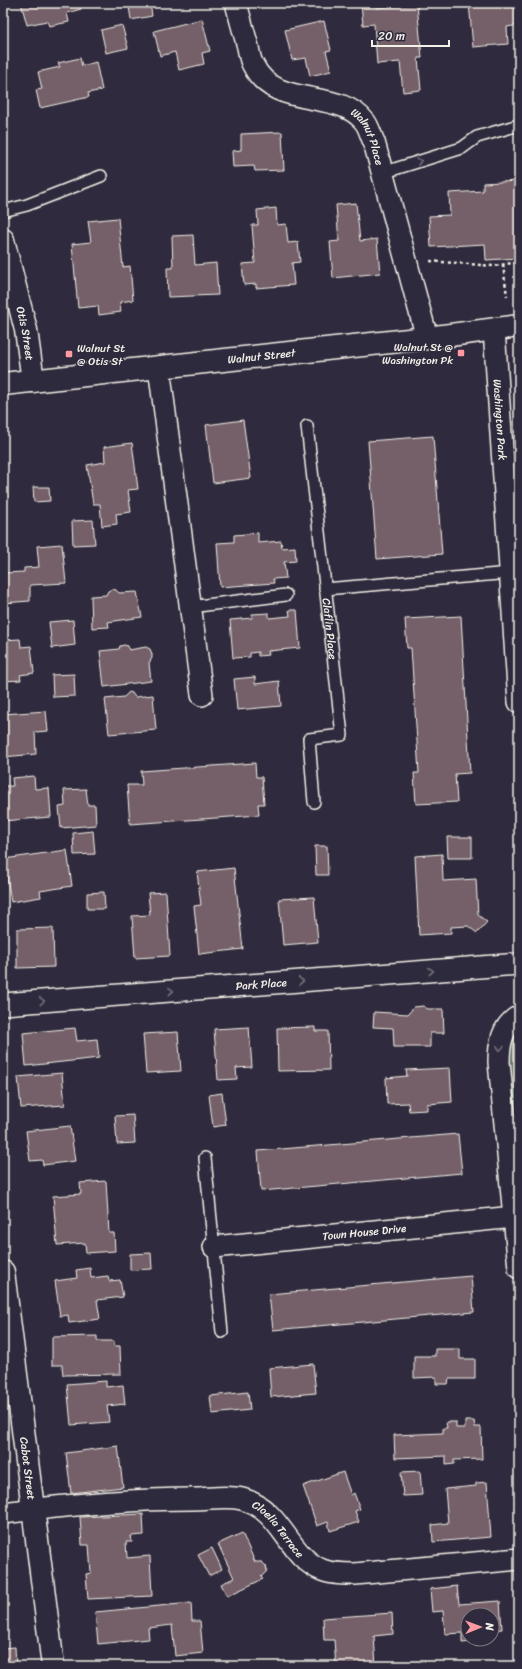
<svg xmlns="http://www.w3.org/2000/svg" width="522" height="1669" viewBox="0 0 522 1669" font-family="Sriracha,sans-serif">
<style>
.green{fill:#5d6e66;stroke:#a8b0a7}
.building{fill:#75616a;stroke:#f4f1e8}
.lines{fill:none;stroke-linecap:round;stroke-linejoin:round}
.service-casing{stroke:#f4f1e8;stroke-width:14}
.minor-casing{stroke:#f4f1e8;stroke-width:24}
.tertiary-casing{stroke:#f4f1e8;stroke-width:25}
.secondary-casing{stroke:#f4f1e8;stroke-width:25}
.path{stroke:#f4f1e8;stroke-width:2.5;stroke-dasharray:3 3;stroke-linecap:butt}
.service{stroke:#2f2a3d;stroke-width:11}
.minor{stroke:#2f2a3d;stroke-width:21}
.tertiary{stroke:#2f2a3d;stroke-width:22}
.secondary{stroke:#2f2a3d;stroke-width:22}
.oneway{stroke:#747079}
.poi-dot{fill:#ff9aa2;stroke:#2f2a3d;stroke-width:1.5}
.labels{text-anchor:middle;stroke-width:3;stroke-linejoin:round;paint-order:stroke}
.street-label{font-size:11px;fill:#f4f1e8;stroke:#2f2a3d}
.poi-label{font-size:11px;fill:#f4f1e8;stroke:#2f2a3d;text-anchor:end}
</style>
<rect width="100%" height="100%" fill="#2f2a3d"/>
<filter id="ink" filterUnits="userSpaceOnUse"><feTurbulence type="fractalNoise" baseFrequency=".025" numOctaves="2"/><feDisplacementMap in="SourceGraphic" scale="8" xChannelSelector="R" yChannelSelector="G"/><feConvolveMatrix kernelMatrix="1 2 1 2 8 2 1 2 1" color-interpolation-filters="sRGB"/></filter>
<g filter="url(#ink)">
<path class="green" d="M519,1016v252l-14,-239z"/>
<g class="building">
<path d="M21,3h59l1,6 -14,4 2,9 -20,4 -2,-5 -20,4z"/>
<path d="M150,3l2,13 -21,4 -2,-14z"/>
<path d="M361,3h15v5l41,-4 5,54h-4l3,32 -18,2 -3,-30 -23,2 -3,-40 -11,1z"/>
<path d="M469,3h50v22l-12,2 1,17 -35,3z"/>
<path d="M202,19l8,32 -8,2 2,11 -25,6 -4,-18 -15,4 -6,-25z"/>
<path d="M324,21l7,29 -5,1 5,20 -21,5 -4,-18 -14,2 -7,-30z"/>
<path d="M122,25l6,23 -22,5 -5,-23z"/>
<path d="M80,58l2,8 14,-4 6,28 -14,3 1,4 -49,11 -4,-18 6,-1 -4,-17 22,-5 -2,-4z"/>
<path d="M282,132l2,38 -29,1 -1,-5 -21,1 -1,-16 9,-1v-16z"/>
<path d="M519,181v77l-33,2 -1,-16 -54,3 -2,-31 21,-1 -1,-22 34,-2v-8z"/>
<path d="M356,203l4,38 17,-2 3,34 -47,5 -3,-36 9,-1 -3,-36z"/>
<path d="M276,208l1,17 9,-1 2,19 10,-1 2,20 -8,1 2,22 -38,3v-4l-12,1 -2,-21 13,-1 -3,-38h6l-1,-15z"/>
<path d="M118,218l5,49 7,-1 3,34 -13,2 1,10 -22,3 -1,-9 -20,2 -6,-64 19,-2 -3,-21z"/>
<path d="M193,235l2,30 21,-2 2,32 -50,2 -1,-29h6l-1,-32z"/>
<path d="M243,420l8,58 -38,5 -7,-58z"/>
<path d="M433,436l9,118 -65,5 -9,-118z"/>
<path d="M132,443l6,46 -10,1 3,22 -15,2 1,10 -15,2 -2,-22h-7l-6,-39 18,-3 -1,-15z"/>
<path d="M6,484l2,18 -5,1v-18z"/>
<path d="M33,487h16l1,14 -16,1z"/>
<path d="M93,520l2,24 -22,1 -1,-24z"/>
<path d="M258,533v10l23,-2 1,7 13,-1 1,14 -12,1 2,16 -13,1 1,4 -54,4 -3,-44 17,-1v-7z"/>
<path d="M62,544l4,39 -36,2v16l-27,2v-30l21,-1v-4l15,-1 -2,-21z"/>
<path d="M112,589l4,1 3,3 18,-1 5,25 -34,5 1,5 -17,1 -1,-32 15,-1 2,-4z"/>
<path d="M289,610h8l3,38 -32,3 1,4 -11,1v-4l-8,1v4l-17,1 -3,-38 22,-2v-4l17,-1v5l21,-2z"/>
<path d="M461,616l9,157 -15,1 2,28 -41,2 -2,-31h5l-8,-125h-4l-2,-29z"/>
<path d="M73,620l2,25 -23,3 -3,-26z"/>
<path d="M20,639l1,8 10,-1 3,27 -14,2 1,5 -18,1v-41z"/>
<path d="M124,645l4,1 1,4 17,-3 4,2 2,5v4l-3,5 2,18 -47,6 -4,-36 19,-2 1,-3z"/>
<path d="M74,674l1,22 -22,1 -1,-22z"/>
<path d="M255,677v7l24,-3 2,25 -44,4 -3,-31z"/>
<path d="M129,692l3,1 3,4 18,-2 3,35 -47,4 -4,-35 19,-2z"/>
<path d="M46,711l2,20 -13,1 1,22 -33,3v-43z"/>
<path d="M255,763l1,14h6l2,27h-6l1,11 -129,9 -3,-39h15l-1,-14z"/>
<path d="M34,776l1,13 14,-1 2,29 -48,4v-35h10l-1,-8z"/>
<path d="M86,789l2,16h7l1,20 -35,3 -2,-21 6,-1 -1,-16z"/>
<path d="M93,831l2,23 -21,1 -1,-22z"/>
<path d="M447,837h25v21h-24z"/>
<path d="M315,846h12l1,29h-12z"/>
<path d="M67,850l5,36 -32,5 1,6 -30,5 -7,-43z"/>
<path d="M442,854l1,27 33,-2 2,36 9,7 -10,11 -9,-7 -17,1v6l-32,2 -4,-79z"/>
<path d="M234,868l9,81 -44,5 -5,-48 7,-1 -4,-33z"/>
<path d="M104,892l1,17h-18v-16z"/>
<path d="M166,892l4,64 -35,2 -3,-42 18,-1 -2,-22z"/>
<path d="M314,897l4,45 -35,3 -4,-46z"/>
<path d="M53,928l1,39 -37,1v-39z"/>
<path d="M423,1006l5,3h15l1,24h-14v14h-36l-1,-19 -20,-1 1,-15 34,2 6,-7z"/>
<path d="M249,1027l3,40 -16,1 1,11 -19,1 -4,-51z"/>
<path d="M315,1027v4h13l1,39 -51,1 -1,-43z"/>
<path d="M75,1028l2,13 20,-2 2,19 -73,8 -3,-33z"/>
<path d="M178,1032l3,39 -35,2 -3,-39z"/>
<path d="M450,1068l2,34 -25,2v6l-18,1 -1,-8 -21,1 -1,-26 21,-2 -1,-6z"/>
<path d="M62,1073l3,32 -44,3 -3,-31z"/>
<path d="M222,1093l4,32 -13,2 -4,-32z"/>
<path d="M133,1115l2,28 -18,1 -2,-28z"/>
<path d="M70,1126l5,35 -32,4 -1,-5 -12,1 -4,-30z"/>
<path d="M458,1134l4,39 -201,18 -3,-40z"/>
<path d="M106,1181l3,52h5l1,18 -29,2 -1,-10 -28,2 -4,-49 28,-2 -1,-11z"/>
<path d="M151,1253l1,16 -22,1v-16z"/>
<path d="M90,1268l1,10 17,-2 1,5 11,-1 3,17 -26,3 3,19 -31,4 -1,-8 -8,1 -5,-35 22,-3 -1,-8z"/>
<path d="M471,1276l3,36 -201,18 -4,-36z"/>
<path d="M97,1336v5h17v5h6l1,28 -58,1 -1,-10h-10v-28z"/>
<path d="M435,1349h25v10h15v20h-26l-1,5h-12v-7l-22,1v-22h21z"/>
<path d="M313,1364l3,29 -45,4 -2,-29z"/>
<path d="M106,1381v6l17,-2 2,19 -18,2 2,16 -38,3 -4,-41z"/>
<path d="M248,1392l2,18 -38,4 -2,-18z"/>
<path d="M465,1421h9l1,6h6l1,32 -28,1v4l-8,1v-9l-51,2 -1,-23 49,-2v-5h4l-1,-6h10v6h9z"/>
<path d="M118,1446l5,41 -52,6 -5,-40z"/>
<path d="M420,1471l2,24 -19,1 -2,-24z"/>
<path d="M343,1472l8,23 3,-2 6,16 -5,2 4,11 -29,9 -2,-9 -11,4 -14,-40z"/>
<path d="M487,1482l4,55 -58,5 -1,-17 16,-2 -3,-34 31,-3v-3z"/>
<path d="M143,1514l1,21 -13,1 1,6h-6l1,16 23,-2 2,40 -64,3 -2,-25 5,-1 -2,-28h-7l-2,-28z"/>
<path d="M242,1533l13,29h7l4,4 1,5 -6,6 2,2 -36,17 -6,-12 13,-6 -16,-34z"/>
<path d="M212,1548l10,21 -13,7 -11,-21z"/>
<path d="M457,1586l2,18 41,-3 2,28 -10,1v-15h-24v24h12v2l-18,2v-10l-17,1 -2,-23 -11,1 -2,-23z"/>
<path d="M191,1603l1,18h8l3,32 -28,3 -3,-31 -24,3 1,11 -51,5 -3,-32z"/>
<path d="M392,1613l1,21 -19,2 2,30h-40l-2,-26h-10l-1,-22z"/>
<path d="M15,1647l1,19h-13v-18z"/>
</g>
<g class="lines">
<defs>
<g id="service">
<path d="M382,173l80,-25 15,-11 42,-12"/>
<path d="M3,211l24,-6 74,-29"/>
<path id="s1" d="M307,426l35,309 -33,4 5,63"/>
<path d="M325,589l185,-16"/>
<path d="M190,607l96,-12"/>
<path d="M205,1158l17,174"/>
</g>
<g id="minor">
<path id="s2" d="M236,3c4,15 8,30 12,44 1,6 2,13 5,18 22,46 85,22 112,57 4,5 6,14 9,20l53,196"/>
<path id="s3" d="M494,329l25,373"/>
<path d="M159,367l43,328"/>
<path id="s4" d="M3,1004l516,-40"/>
<path d="M519,1016c-17,10 -20,28 -20,46l20,206"/>
<path id="s5" d="M214,1247l300,-30"/>
<path id="s6" d="M3,1513c63,-8 127,-14 190,-14 16,0 33,-4 49,0 41,11 45,57 80,71 10,4 22,4 33,4l164,-15"/>
</g>
<g id="tertiary">
<path id="s7" d="M3,240l23,90 7,51"/>
<path id="s8" d="M3,1272l50,394"/>
</g>
<g id="secondary">
<path id="s9" d="M3,384l424,-46 92,-12"/>
</g>
</defs>
<use href="#service" class="service-casing"/>
<use href="#minor" class="minor-casing"/>
<use href="#tertiary" class="tertiary-casing"/>
<use href="#secondary" class="secondary-casing"/>
<g class="path">
<path d="M430,261l64,5 25,-4"/>
<path d="M503,265l4,31"/>
</g>
<use href="#service" class="service"/>
<use href="#minor" class="minor"/>
<use href="#tertiary" class="tertiary"/>
<use href="#secondary" class="secondary"/>
</g>
<defs><path id="oneway-chevron" d="M-2-3.5L2.5 0L-2 3.5" fill="none" stroke-width="1.6" stroke-linecap="round" stroke-linejoin="round"/></defs>
<g class="oneway">
<use href="#oneway-chevron" transform="translate(419 161) rotate(-18)"/>
<use href="#oneway-chevron" transform="translate(431 971) rotate(-4)"/>
<use href="#oneway-chevron" transform="translate(301 981) rotate(-4)"/>
<use href="#oneway-chevron" transform="translate(171 991) rotate(-4)"/>
<use href="#oneway-chevron" transform="translate(42 1001) rotate(-4)"/>
<use href="#oneway-chevron" transform="translate(500 1048) rotate(97)"/>
</g>
</g>
<g class="poi-dot">
<rect x="457" y="349" width="8" height="8" rx="2"/>
<rect x="65" y="350" width="8" height="8" rx="2"/>
</g>
<g class="labels">
<g class="street-label">
<text dy="4" stroke="none"><textPath href="#s2" startOffset="209">Walnut Place</textPath></text>
<text dy="4" stroke="none"><textPath href="#s7" startOffset="96">Otis Street</textPath></text>
<text dy="4" stroke="none"><textPath href="#s9" startOffset="260">Walnut Street</textPath></text>
<text dy="4" stroke="none"><textPath href="#s3" startOffset="91">Washington Park</textPath></text>
<text dy="4" stroke="none"><textPath href="#s1" startOffset="204">Claflin Place</textPath></text>
<text dy="4" stroke="none"><textPath href="#s4" startOffset="259">Park Place</textPath></text>
<text dy="4" stroke="none"><textPath href="#s5" startOffset="151">Town House Drive</textPath></text>
<text dy="4" stroke="none"><textPath href="#s8" startOffset="198">Cabot Street</textPath></text>
<text dy="4" stroke="none"><textPath href="#s6" startOffset="288">Cloelia Terrace</textPath></text>
</g>
<g class="poi-label">
<text x="453" y="351">Walnut St @<tspan x="453" dy="13">Washington Pk</tspan></text>
<text x="77" y="352" text-anchor="start">Walnut St<tspan x="77" dy="13">@ Otis St</tspan></text>
</g>
</g>
<rect width="522" height="1669" fill="none" stroke="#2f2a3d" stroke-width="16"/>
<rect x="8" y="8" width="506" height="1653" fill="none" stroke="#f4f1e8" stroke-width="1.5" filter="url(#ink)"/>
<g transform="translate(480 1627) rotate(89)"><circle r="19" fill="#2f2a3d" stroke="#7e7a81"/>
<path d="M0-3L7 15L0 10L-7 15Z" fill="#ff9aa2"/>
<text y="-6" font-size="11" font-weight="bold" text-anchor="middle" fill="#f4f1e8">N</text>
</g>
<path d="M372 40v6h77v-6" fill="none" stroke="#f4f1e8" stroke-width="2"/>
<text x="378" y="40" font-size="12" fill="#f4f1e8" stroke="#2f2a3d" stroke-width="3" paint-order="stroke">20 m</text>
</svg>
